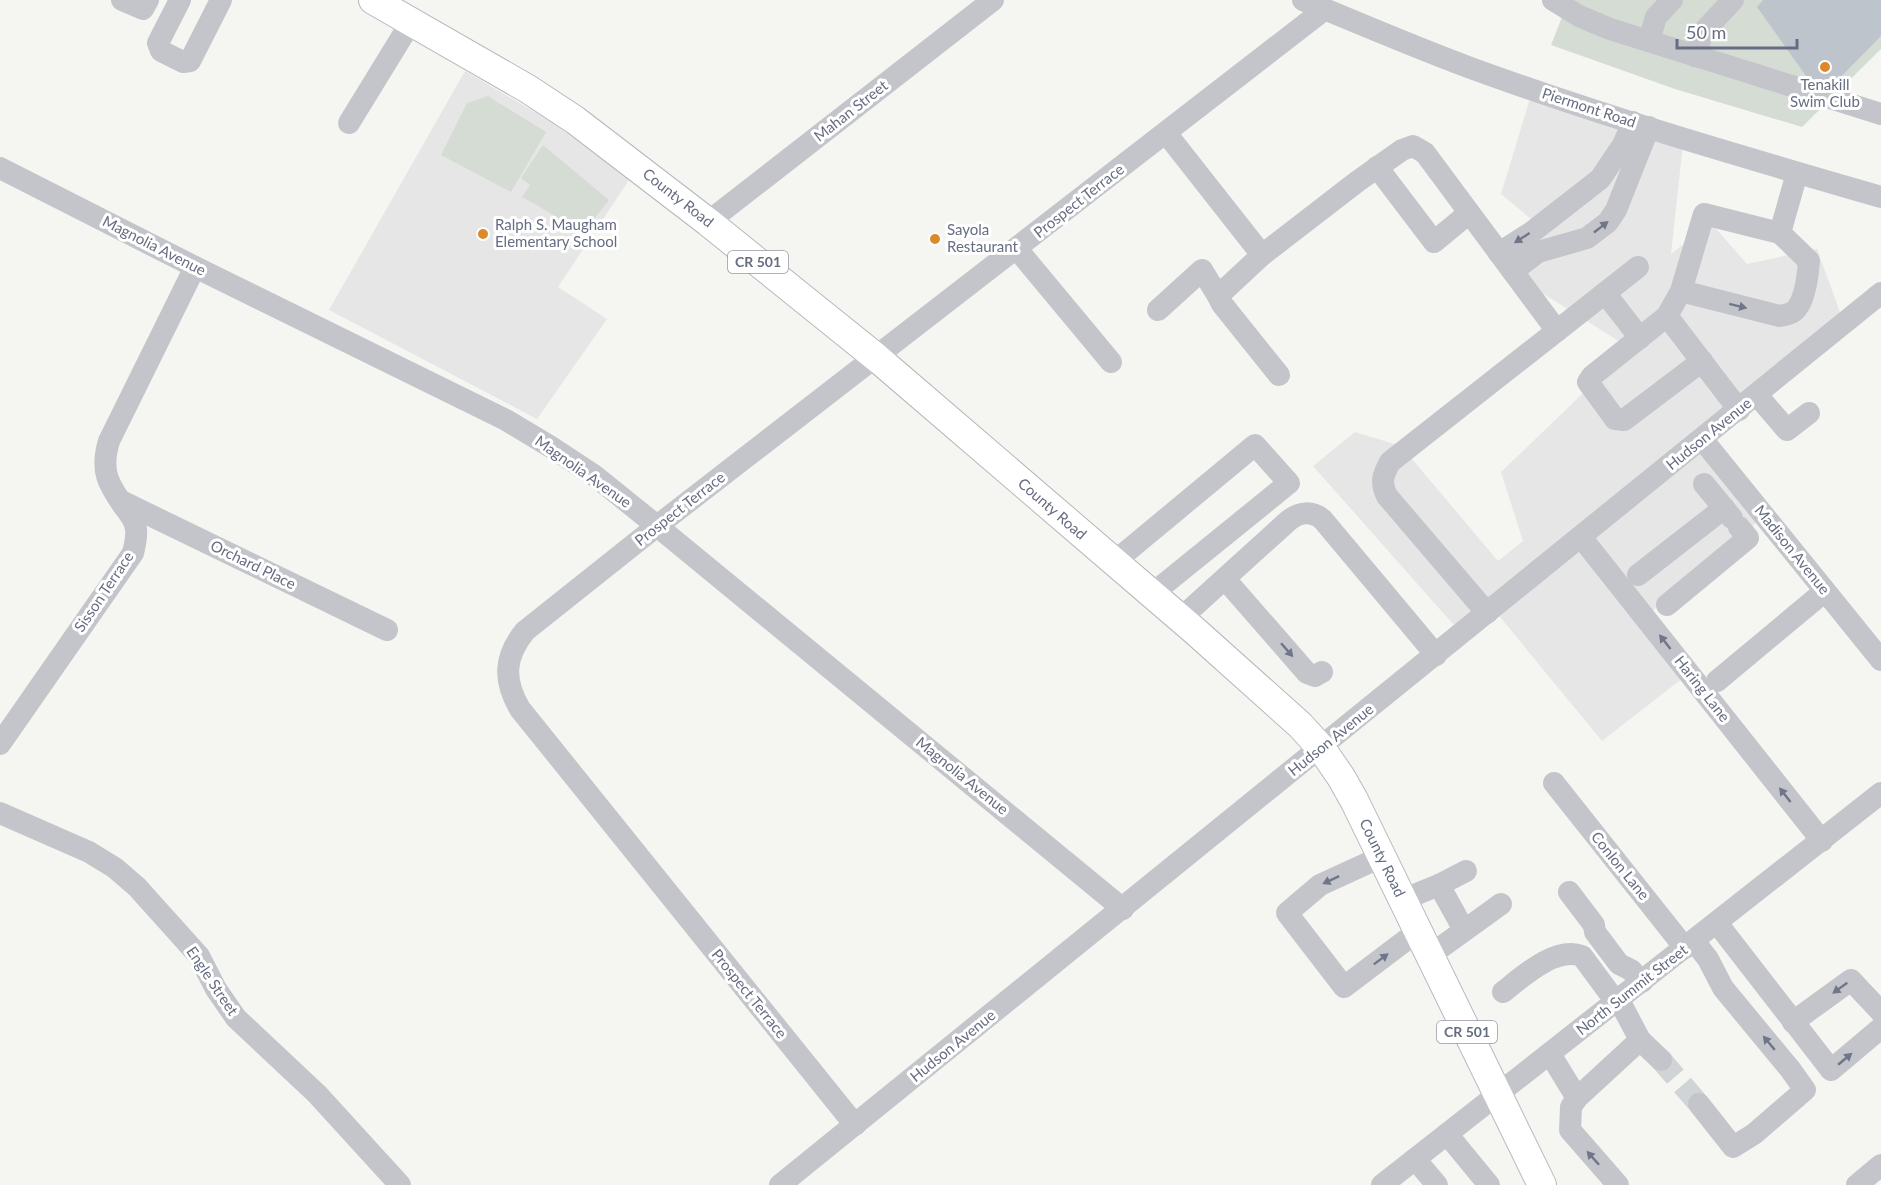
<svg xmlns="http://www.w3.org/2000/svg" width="1881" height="1185" viewBox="0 0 1881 1185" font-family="Lato,sans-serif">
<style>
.built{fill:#e6e6e6}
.green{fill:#d5dcd4}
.water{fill:#bdc4cc}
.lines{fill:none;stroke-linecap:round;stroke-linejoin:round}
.minor-tunnel{stroke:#d1d4d6;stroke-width:22;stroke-dasharray:22 11;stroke-linecap:butt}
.major-casing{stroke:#b7b8bd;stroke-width:30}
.minor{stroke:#c4c5ca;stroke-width:22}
.major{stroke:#fff;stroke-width:28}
.oneway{fill:#6f7689}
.poi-dot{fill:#dd882b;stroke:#fff;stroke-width:2}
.labels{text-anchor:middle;stroke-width:6;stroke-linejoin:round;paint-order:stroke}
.shield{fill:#fff;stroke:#9499a8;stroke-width:1.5}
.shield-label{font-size:14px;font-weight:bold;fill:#666d82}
.poi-label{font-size:15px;fill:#666d82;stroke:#fff;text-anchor:start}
.street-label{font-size:15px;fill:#666d82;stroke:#fff}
</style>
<rect width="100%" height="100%" fill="#f5f6f2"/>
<g class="built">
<path d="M465,71l87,51 77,58 -71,107 49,32 -70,100 -208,-109z"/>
<path d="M1532,92l151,52 -12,110 40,-31 36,41 70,-15 28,77 -145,116 63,75 -118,100 43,57 -86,67 -111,-135 -31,26 -147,-166 42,-34 46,14 97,115 25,-20 -22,-69 129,-124 -123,-77 30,-47 -36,-30z"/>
</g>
<g class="green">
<path d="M1546,0h335v49l-79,78 -127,-38 -124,-44 11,-28z"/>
<path d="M488,96l58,36 -35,60 -70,-37 26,-52z"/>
<path d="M543,145l66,55 -25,32 -62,-35 8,-12 -9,-7z"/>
</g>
<path class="water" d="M1763,0h118v36l-60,61 -64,-90z"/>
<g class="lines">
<path class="minor-tunnel" d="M1661,1060l38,44"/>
<defs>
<path id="major" d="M373,0l155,89 47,31 133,102 169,136 318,273 105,94 21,23 20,29 13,23 188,385"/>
</defs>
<use href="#major" class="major-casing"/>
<g class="minor">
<path d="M122,0l21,9 5,-9"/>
<path d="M180,0l-22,43 3,8 22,11 7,-1 31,-61"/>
<path d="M1303,0c55,23 109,46 165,67 136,50 275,90 413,130"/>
<path d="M1553,0l26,16 31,13 271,85"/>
<path d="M1649,41l7,-24 16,-17"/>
<path d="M1695,56l8,-24 30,-32"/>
<path d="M349,123l62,-101"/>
<path d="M1166,133l96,122 96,-74 44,-31 11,-4 12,7 132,178"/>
<path d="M1377,167l57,75 35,-29"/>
<path d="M0,168l195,99 311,153 45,27 44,29 62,50 466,383"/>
<path d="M708,222l285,-222"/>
<path d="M1780,233l17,-60"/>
<path d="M1017,249l94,113"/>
<path d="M1499,253l33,-21 68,-53 23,-34 10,-23"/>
<path d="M1262,255l-44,41 4,8 57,71"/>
<path d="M1513,271l25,-19 49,-14 21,-16 8,-12 33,-83"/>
<path d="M1681,291l99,25c7,-2 13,-2 17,-8 8,-10 11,-34 12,-47l-29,-28 -76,-19 -23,77 -14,25 72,94"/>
<path d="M1605,293l35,45"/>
<path d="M1158,310l44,-40 16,26"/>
<path d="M1667,316l-75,60 -4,6 27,37 9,1 78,-59"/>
<path d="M1757,395l30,35 22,-17"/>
<path d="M1702,439l179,221"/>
<path d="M1704,484l28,34"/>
<path d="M121,501l266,129"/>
<path d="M1581,537l241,304"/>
<path d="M1114,562l141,-117 34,38 -137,111"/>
<path d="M1638,575l86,-67"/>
<path d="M1225,579l82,94 8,3 7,-4"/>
<path d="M1667,605l81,-67 -9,-11"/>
<path d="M1487,613l-100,-117c-7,-14 -4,-21 3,-34l248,-195"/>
<path d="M1180,619l108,-98c11,-9 24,-11 35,-1l113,135"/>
<path d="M1717,681l108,-90"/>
<path d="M0,744l133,-191c2,-8 4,-16 3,-24 -1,-8 -6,-15 -11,-21 -17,-24 -25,-37 -16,-67l86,-174"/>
<path d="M1554,783l131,165"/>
<path d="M0,813l89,39 26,16 22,19 62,69 17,33 20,29 81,76 83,91"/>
<path d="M1381,857l-61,28 -33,28 57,74 74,-56"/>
<path d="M1439,885l25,45"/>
<path d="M1569,892l25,33 1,7 24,32 12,6 11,12"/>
<path d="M1402,900l37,-15 27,-14"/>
<path d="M1717,923l114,147 50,-42"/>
<path d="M1694,941l14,18 15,29 67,81 15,21 -51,44 -21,13 -34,-43"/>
<path d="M1429,956l72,-52"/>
<path d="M1503,992c19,-15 52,-46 79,-36l34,46"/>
<path d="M1793,1022l58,-42 30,32"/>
<path d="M1640,1040l21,20"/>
<path d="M1550,1054l27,44 63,-58 -21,-40"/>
<path d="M1577,1098l-6,9 -1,23 48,55"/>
<path d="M855,1125l-335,-416c-17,-29 -16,-52 5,-78l132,-105 668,-517"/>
<path d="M1447,1134l42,51"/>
<path d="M1415,1159l22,26"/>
<path d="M780,1185l1101,-892"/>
<path d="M1382,1185l499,-392"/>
<path d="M1857,1185l24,-20"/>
</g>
<use href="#major" class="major"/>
</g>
<defs><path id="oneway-solid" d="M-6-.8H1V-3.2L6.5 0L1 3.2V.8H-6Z" transform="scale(1.5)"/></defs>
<g class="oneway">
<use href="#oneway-solid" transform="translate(1601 227) rotate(-38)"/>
<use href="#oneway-solid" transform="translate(1522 238) rotate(147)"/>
<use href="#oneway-solid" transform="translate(1738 306) rotate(14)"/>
<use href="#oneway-solid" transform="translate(1665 642) rotate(-128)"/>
<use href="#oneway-solid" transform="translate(1287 650) rotate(49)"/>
<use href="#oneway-solid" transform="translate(1785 795) rotate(-128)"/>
<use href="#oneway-solid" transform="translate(1331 880) rotate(155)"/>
<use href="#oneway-solid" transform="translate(1381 959) rotate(-37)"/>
<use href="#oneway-solid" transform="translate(1840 988) rotate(144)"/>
<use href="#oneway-solid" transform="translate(1769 1043) rotate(-130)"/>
<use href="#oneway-solid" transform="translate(1845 1059) rotate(-40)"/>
<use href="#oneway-solid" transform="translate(1593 1158) rotate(-132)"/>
</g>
<g class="poi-dot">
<circle cx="1825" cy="67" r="6"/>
<circle cx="483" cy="234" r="6"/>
<circle cx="935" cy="239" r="6"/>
</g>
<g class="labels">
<g class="shield">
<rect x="728" y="251" width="60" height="22" rx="4.5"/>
<rect x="1437" y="1021" width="60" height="22" rx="4.5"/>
</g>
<g class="shield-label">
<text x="758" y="267">CR 501</text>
<text x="1467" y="1037">CR 501</text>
</g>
<g class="poi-label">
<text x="1825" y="90" text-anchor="middle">Tenakill<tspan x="1825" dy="17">Swim Club</tspan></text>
<text x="495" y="230">Ralph S. Maugham<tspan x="495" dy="17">Elementary School</tspan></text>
<text x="947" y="235">Sayola<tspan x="947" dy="17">Restaurant</tspan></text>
</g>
<g class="street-label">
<text transform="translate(1589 108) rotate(18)" y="5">Piermont Road</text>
<text transform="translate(851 111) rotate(-38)" y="5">Mahan Street</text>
<text transform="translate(678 198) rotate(38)" y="5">County Road</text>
<text transform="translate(1079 201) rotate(-38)" y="5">Prospect Terrace</text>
<text transform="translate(154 246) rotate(27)" y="5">Magnolia Avenue</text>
<text transform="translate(1709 434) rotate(-39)" y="5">Hudson Avenue</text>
<text transform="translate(583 472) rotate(35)" y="5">Magnolia Avenue</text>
<text transform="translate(680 509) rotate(-38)" y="5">Prospect Terrace</text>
<text transform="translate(1052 509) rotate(41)" y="5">County Road</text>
<text transform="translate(1792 550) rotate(51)" y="5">Madison Avenue</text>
<text transform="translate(253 565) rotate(26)" y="5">Orchard Place</text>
<text transform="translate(104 592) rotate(-56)" y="5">Sisson Terrace</text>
<text transform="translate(1702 689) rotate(52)" y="5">Haring Lane</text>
<text transform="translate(1331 740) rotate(-39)" y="5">Hudson Avenue</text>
<text transform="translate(962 776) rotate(39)" y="5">Magnolia Avenue</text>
<text transform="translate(1382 858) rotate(64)" y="5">County Road</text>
<text transform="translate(1620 866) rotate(51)" y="5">Conlon Lane</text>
<text transform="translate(212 981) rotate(56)" y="5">Engle Street</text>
<text transform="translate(1632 990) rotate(-38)" y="5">North Summit Street</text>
<text transform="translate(749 994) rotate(51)" y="5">Prospect Terrace</text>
<text transform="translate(953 1046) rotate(-39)" y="5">Hudson Avenue</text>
</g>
</g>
<path d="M1677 39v9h120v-9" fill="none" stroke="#666d82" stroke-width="3"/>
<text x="1686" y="39" font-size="18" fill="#666d82" stroke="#ffffff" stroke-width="4.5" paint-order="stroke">50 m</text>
</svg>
